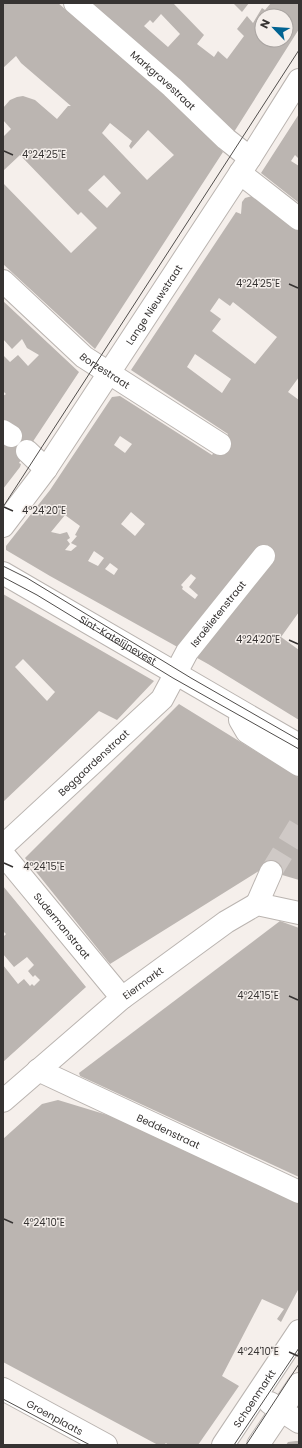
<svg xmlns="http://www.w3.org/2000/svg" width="302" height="1448" viewBox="0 0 302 1448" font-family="Poppins,sans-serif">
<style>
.building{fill:#bbb5b1;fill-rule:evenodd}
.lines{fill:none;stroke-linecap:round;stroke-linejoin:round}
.minor-tunnel{stroke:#cfc9c6;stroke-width:22;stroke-dasharray:22 11;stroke-linecap:butt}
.minor-casing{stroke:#bab4b0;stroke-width:24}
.minor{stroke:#fff;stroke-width:22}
.tram{stroke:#514e4c;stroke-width:1}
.ticks{fill:none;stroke:#363332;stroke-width:1.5}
.labels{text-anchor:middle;stroke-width:3;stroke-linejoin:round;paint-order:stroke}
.street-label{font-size:10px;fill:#363332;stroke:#f5efeb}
.ticks-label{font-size:10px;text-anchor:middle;fill:#363332;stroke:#f5efeb;stroke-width:3;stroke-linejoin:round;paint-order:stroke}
</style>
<rect width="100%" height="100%" fill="#f5efeb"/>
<g class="building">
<path d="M3,3h55l115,98 50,51 -128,197 -92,-85v-81l68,70 26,-25 -16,-16 -3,3 -58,-60 -17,16v-34l8,-8 -8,-9v-12l7,-8 7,-3 6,-1 12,4 22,19 11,-13h3l-50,-43 -5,-7 -13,12zM110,123l22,18 -3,5 2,3 17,-19 26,25 -27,25 -45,-47zM104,175l17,18 -14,15 -19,-18z"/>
<path d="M88,3h85l31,32 -7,9 17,13 4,-6 9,8 17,-23 -7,-7 10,-13 6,7 9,-15 3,2 6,-7h28v26l-65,103zM161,14l19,20 -12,13 -24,-21 6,-6 3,3zM262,16h24v24h-24z"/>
<path d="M233,3h16l-7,9z"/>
<path d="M299,114v45l-4,-4 -4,6 8,5v37l-38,-30z"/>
<path d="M252,196l47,35v146l-11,15 11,8v212l-18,25 18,13v70l-91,-56 -158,-88 -44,-26v-4l44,-56 62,-93 8,-1 92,59 16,-21 -97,-64 105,-158 5,2 1,-12 3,-4zM219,298l11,8 3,-4 44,35 -22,27 -43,-33 9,-12 -11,-8zM195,354l36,25 -9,14 -35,-26zM120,436l12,8 -7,9 -11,-8zM131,512l14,12 -10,12 -14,-12zM65,515l15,11 -5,9 2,1 -6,7 6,3 -6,5 -6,-1 5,-6 -3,-4 3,-2 -3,-6 -7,2 -9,-2zM94,551l10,7 -6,8 -10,-5zM110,563l8,6 -4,6 -9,-6zM191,574l5,4 -7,9 9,8 -3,4 -13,-10 1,-2 -2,-2z"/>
<path d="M3,301l76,71 -55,83 -5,8 2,1 -1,3 -17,22v-43l3,-4 -3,-20v-26l3,-2 -3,-3v-36l7,7 8,-7 10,11 11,-11 -12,-7 -5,-9 -10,10 -9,-10z"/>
<path d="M3,594l151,87 -37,39 -18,-9 -96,91zM23,659l32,33 -8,9 -32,-34z"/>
<path d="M179,704l120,74v102l-37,-11 -152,95 -85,-106z"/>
<path d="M3,886l83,101 -83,75v-97l15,19 6,-5 6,7 2,-2 2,2 6,-6 -5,-5 -2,2 -5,-6 6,-6 -7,-8 -13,10 -11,-13v-17l3,-3 -3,-3z"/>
<path d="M280,921l19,7v249l-219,-101 -1,-3z"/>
<path d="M58,1100l56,17 185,85v86l-18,34 -4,-3 7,-10 -22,-10 -40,77 17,10 -41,59h-30l-2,-2 -2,2h-6l-155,-83v-223l39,-35z"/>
<path d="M296,1441h3v4h-13l2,-3z"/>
</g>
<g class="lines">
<path class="minor-tunnel" d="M271,872l28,-46"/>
<defs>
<g id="minor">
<path id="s1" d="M75,3l97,84 54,52 24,19"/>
<path d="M240,173l59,46"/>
<path id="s2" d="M3,281l81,76 136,87"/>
<path d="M3,431l8,5"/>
<path d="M27,451l19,18"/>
<path id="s3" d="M3,526l43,-57 204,-311 49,-78"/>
<path id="s4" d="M3,573l296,172"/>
<path d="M240,720l7,12 52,33"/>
<path id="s5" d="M3,846l159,-147 25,-47 77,-96"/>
<path id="s6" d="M3,854l119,144"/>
<path d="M257,904l14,-32"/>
<path id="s7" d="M38,1070l261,122"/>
<path id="s8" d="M3,1101l119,-103 104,-76 31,-18 42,9"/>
<path id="s9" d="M3,1389l103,56"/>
<path d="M270,1403l29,19"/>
<path id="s10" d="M223,1445l76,-114"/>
<path d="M258,1445l41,-61"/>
</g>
</defs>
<use href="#minor" class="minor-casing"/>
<use href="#minor" class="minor"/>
<g class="tram">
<path d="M3,507l296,-457"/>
<path d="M3,566l24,12 164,100 108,62"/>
<path d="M3,577l34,18 136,83 126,71"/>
<path d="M3,1399l87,46"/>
<path d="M234,1445l65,-97"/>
<path d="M246,1445l53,-81"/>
</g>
</g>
<path class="ticks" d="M4,151l9,4M289,284l9,4M4,507l9,4M289,640l9,4M4,863l9,4M289,996l9,4M4,1219l9,4M289,1352l9,4"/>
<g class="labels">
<g class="street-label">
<text dy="4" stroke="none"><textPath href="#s1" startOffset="117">Markgravestraat</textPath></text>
<text dy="4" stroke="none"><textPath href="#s3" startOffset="268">Lange Nieuwstraat</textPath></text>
<text dy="4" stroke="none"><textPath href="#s2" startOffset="136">Borzestraat</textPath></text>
<text dy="4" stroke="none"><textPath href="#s5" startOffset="319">Israëlietenstraat</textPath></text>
<text dy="4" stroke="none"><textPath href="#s4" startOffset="133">Sint-Katelijnevest</textPath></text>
<text dy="4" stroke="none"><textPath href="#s5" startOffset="123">Beggaardenstraat</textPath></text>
<text dy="4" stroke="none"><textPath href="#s6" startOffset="93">Sudermanstraat</textPath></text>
<text dy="4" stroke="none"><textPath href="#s8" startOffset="183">Eiermarkt</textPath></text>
<text dy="4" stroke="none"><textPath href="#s7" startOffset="144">Beddenstraat</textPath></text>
<text dy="4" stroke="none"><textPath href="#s10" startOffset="56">Schoenmarkt</textPath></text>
<text dy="4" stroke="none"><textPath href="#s9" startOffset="59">Groenplaats</textPath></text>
</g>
</g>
<g class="ticks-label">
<text x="44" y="158">4°24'25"E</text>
<text x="258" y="287">4°24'25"E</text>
<text x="44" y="514">4°24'20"E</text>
<text x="258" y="643">4°24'20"E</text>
<text x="44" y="870">4°24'15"E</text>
<text x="258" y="999">4°24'15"E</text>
<text x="44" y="1226">4°24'10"E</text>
<text x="258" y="1355">4°24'10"E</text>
</g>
<rect width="302" height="1448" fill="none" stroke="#363332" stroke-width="8"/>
<g transform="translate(274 28) rotate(295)"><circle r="19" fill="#f5efeb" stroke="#a9a4a1"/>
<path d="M0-3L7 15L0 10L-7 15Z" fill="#006392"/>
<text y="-6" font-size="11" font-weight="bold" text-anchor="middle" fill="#363332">N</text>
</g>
</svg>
